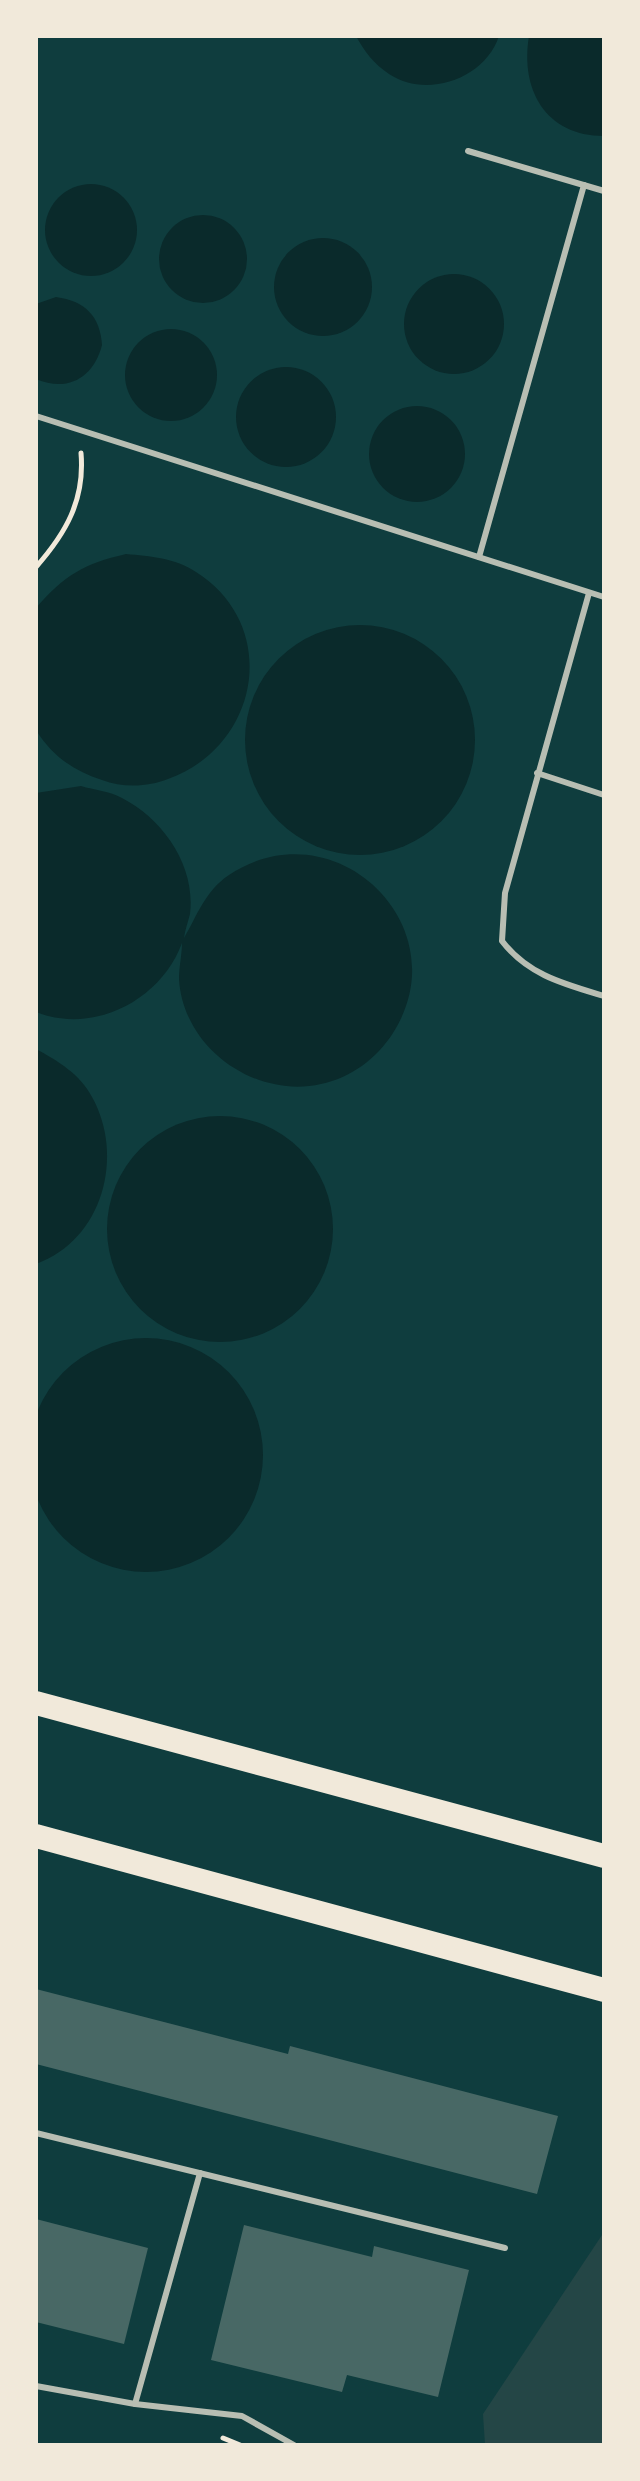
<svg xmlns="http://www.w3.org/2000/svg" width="640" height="2481" viewBox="0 0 640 2481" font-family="'Source Serif 4',serif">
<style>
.green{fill:#244646}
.water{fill:#0a2a2b}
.building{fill:#486865}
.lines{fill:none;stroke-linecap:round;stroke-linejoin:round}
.path{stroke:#f1e9da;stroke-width:5}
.service{stroke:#b8beb3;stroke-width:6}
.motorway{stroke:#f1e9da;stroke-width:24}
</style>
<rect width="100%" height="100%" fill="#0f3d3e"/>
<path class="green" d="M604,2232v213h-119l-2,-31z"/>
<g class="water">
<path d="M356,36h143c-14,43 -73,63 -110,38 -15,-10 -25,-23 -33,-38z"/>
<path d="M529,36h75v100c-59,0 -84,-47 -75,-100z"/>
<circle cx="91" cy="230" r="46"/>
<circle cx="203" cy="259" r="44"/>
<circle cx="323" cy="287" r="49"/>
<circle cx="454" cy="324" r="50"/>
<path d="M56,297c29,4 44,19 46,48 -8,32 -34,48 -66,34v-75z"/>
<circle cx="171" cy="375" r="46"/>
<circle cx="286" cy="417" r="50"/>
<circle cx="417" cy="454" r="48"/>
<path d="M126,554c24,2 49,4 70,18 85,54 64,174 -28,207 -20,8 -45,9 -66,1 -28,-9 -50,-24 -66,-50v-122c29,-33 47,-44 90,-54z"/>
<circle cx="360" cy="740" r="115"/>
<path d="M81,786c13,4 29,5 41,12 41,21 74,68 68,116 -2,8 -5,16 -6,24 13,-22 21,-47 45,-63 105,-70 232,51 164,158 -16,25 -42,45 -72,51 -66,15 -138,-36 -142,-105 0,-12 3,-25 3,-36 -21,57 -88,92 -146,69v-219z"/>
<path d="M36,1049c22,12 44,25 56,48 33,59 11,143 -56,167z"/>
<circle cx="220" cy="1229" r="113"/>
<circle cx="146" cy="1455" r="117"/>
</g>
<g class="building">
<path d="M36,1989l252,65 2,-8 268,70 -21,78 -501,-130z"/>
<path d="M36,2219l112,29 -24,96 -88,-22z"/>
<path d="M244,2225l128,32 2,-11 95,24 -31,127 -91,-22 -5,17 -131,-32z"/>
</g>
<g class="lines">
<g class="path">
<path d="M36,567c30,-34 49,-67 45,-114"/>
<path d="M223,2438l17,7"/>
</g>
<g class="service">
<path d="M468,151l136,40"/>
<path d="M36,416l568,181"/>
<path d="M479,557l105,-372"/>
<path d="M589,593l-84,300 -3,48c26,34 62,43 102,55"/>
<path d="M537,773l67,22"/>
<path d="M36,2133l469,115"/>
<path d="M36,2386l99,18 107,12 52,29"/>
<path d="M135,2404l65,-231"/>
</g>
<g class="motorway">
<path d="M36,1703l568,153"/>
<path d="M36,1836l568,154"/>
</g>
</g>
<rect width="640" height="2481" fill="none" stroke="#f1e9da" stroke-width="76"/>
</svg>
